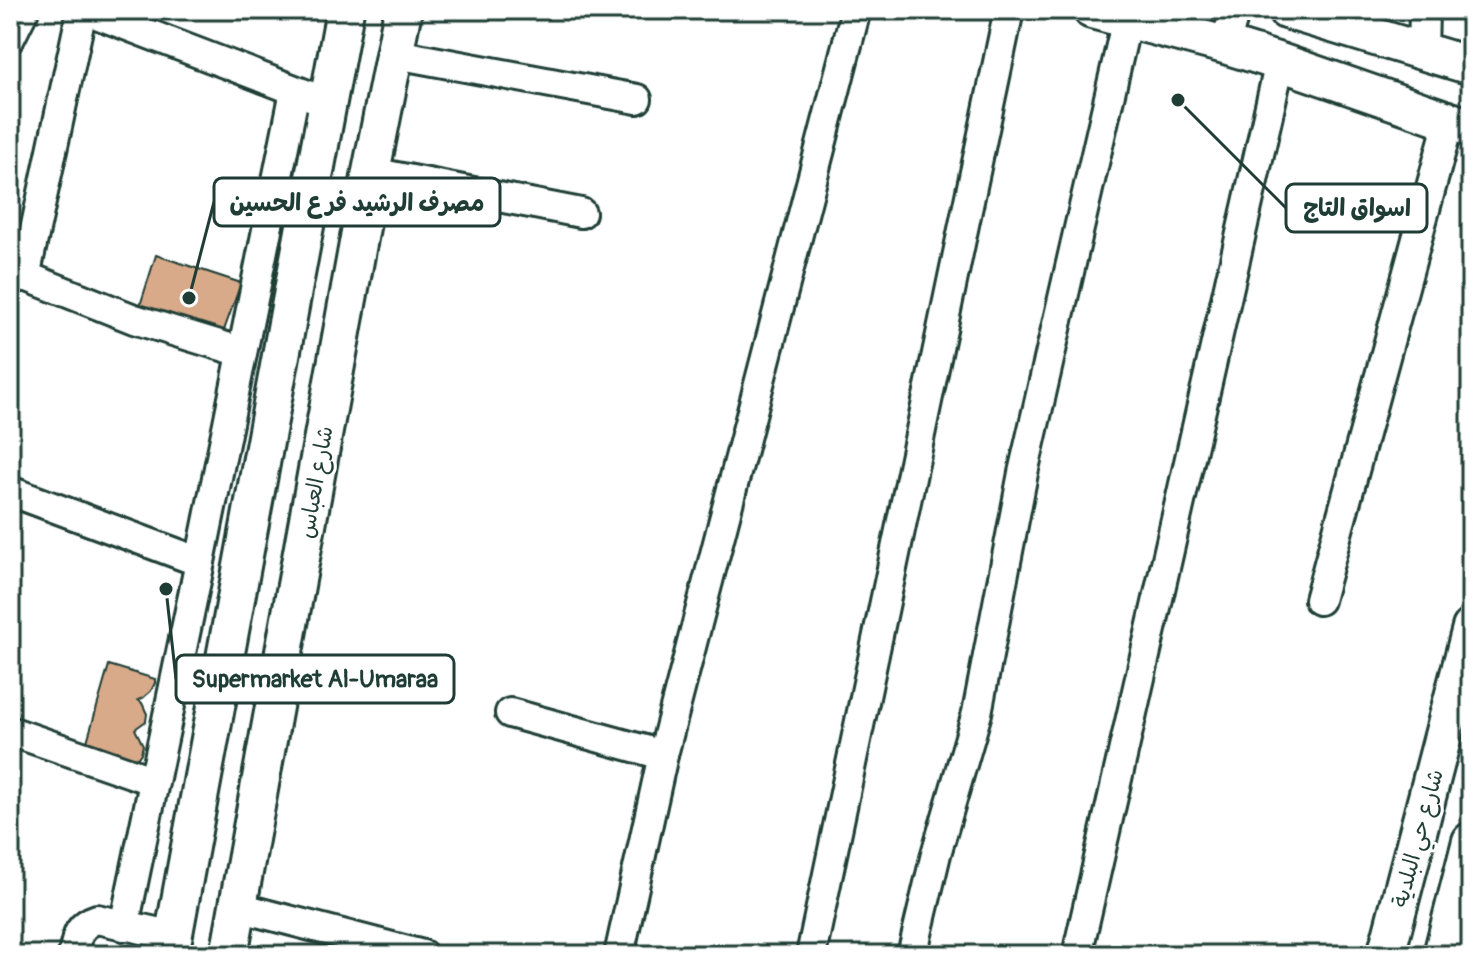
<svg xmlns="http://www.w3.org/2000/svg" width="1481" height="965" viewBox="0 0 1481 965" font-family="Pangolin,'Playpen Sans Arabic',sans-serif">
<style>
.building{fill:#d8aa89;stroke:#1f3d34;stroke-width:2}
.lines{fill:none;stroke-linecap:round;stroke-linejoin:round}
.minor-casing{stroke:#1f3d34;stroke-width:34}
.major-casing{stroke:#1f3d34;stroke-width:42}
.minor{stroke:#fff;stroke-width:28}
.major{stroke:#fff;stroke-width:36}
.labels{text-anchor:middle;stroke-width:6;stroke-linejoin:round;paint-order:stroke}
.street-label{font-size:22px;fill:#1f3d34;stroke:#fff}
.leader{fill:none;stroke:#1f3d34;stroke-width:3}
.callout-dot{fill:#1f3d34;stroke:#fff;stroke-width:3}
.callout{fill:#fff;stroke:#1f3d34;stroke-width:3}
.callout-label{font-size:24px;text-anchor:middle;font-weight:bold;fill:#1f3d34}
</style>
<rect width="100%" height="100%" fill="#fff"/>
<filter id="ink" filterUnits="userSpaceOnUse"><feTurbulence type="fractalNoise" baseFrequency=".0125" numOctaves="2"/><feDisplacementMap in="SourceGraphic" scale="16" xChannelSelector="R" yChannelSelector="G"/><feConvolveMatrix kernelMatrix="1 2 1 2 8 2 1 2 1" color-interpolation-filters="sRGB"/></filter>
<g filter="url(#ink)">
<g class="building">
<path d="M156,255l85,28 -18,50 -85,-21z"/>
<path d="M109,665l46,14v4l-4,8 -8,7 -5,2 4,3 5,11 -1,7 -11,8 8,16 -2,8 -7,10 -50,-11z"/>
</g>
<g class="lines">
<defs>
<g id="minor">
<path d="M86,10l227,87"/>
<path d="M10,38l14,-28"/>
<path d="M1225,45l10,-35"/>
<path d="M1423,53l1,-43"/>
<path d="M396,54l241,45"/>
<path d="M371,172l210,41"/>
<path d="M10,270l124,49 108,33"/>
<path d="M25,277l57,-267"/>
<path d="M10,491l190,71"/>
<path d="M1319,600l130,-479"/>
<path d="M510,713l153,42"/>
<path d="M10,731l144,50"/>
<path d="M238,907l185,48"/>
<path d="M124,926l76,-364 95,-471"/>
<path d="M73,955c4,-18 5,-30 24,-36l77,17"/>
<path d="M619,955l44,-200 193,-745"/>
<path d="M811,955l198,-945"/>
<path d="M912,955l24,-101 41,-141 46,-240 104,-454"/>
<path d="M1077,955l203,-893"/>
</g>
<g id="major">
<path d="M1092,10l133,35 55,17 191,66"/>
<path d="M1286,10l185,56"/>
<path d="M170,955l175,-945"/>
<path d="M229,955l142,-783 32,-162"/>
<path d="M1386,955l85,-327"/>
<path d="M1442,955l29,-114"/>
</g>
</defs>
<use href="#minor" class="minor-casing"/>
<use href="#major" class="major-casing"/>
<use href="#minor" class="minor"/>
<use href="#major" class="major"/>
</g>
</g>
<g class="labels">
<g class="street-label">
<text transform="translate(315 482) rotate(-80)" y="8">شارع العباس</text>
<text transform="translate(1417 838) rotate(-75)" y="8">شارع حي البلدية</text>
</g>
</g>
<path class="leader" d="M189 298L214 202M1178 100L1286 208M166 589L176 679"/>
<g class="callout-dot">
<circle cx="189" cy="298" r="8"/>
<circle cx="1178" cy="100" r="8"/>
<circle cx="166" cy="589" r="8"/>
</g>
<g class="callout">
<rect x="214" y="178" width="286" height="48" rx="8"/>
<rect x="1286" y="184" width="141" height="48" rx="8"/>
<rect x="176" y="655" width="278" height="48" rx="8"/>
</g>
<g class="callout-label">
<text x="357" y="211">مصرف الرشيد فرع الحسين</text>
<text x="1357" y="216">اسواق التاج</text>
<text x="315" y="687">Supermarket Al-Umaraa</text>
</g>
<rect width="1481" height="965" fill="none" stroke="#fff" stroke-width="40"/>
<rect x="20" y="20" width="1441" height="925" fill="none" stroke="#1f3d34" stroke-width="3" filter="url(#ink)"/>
</svg>
